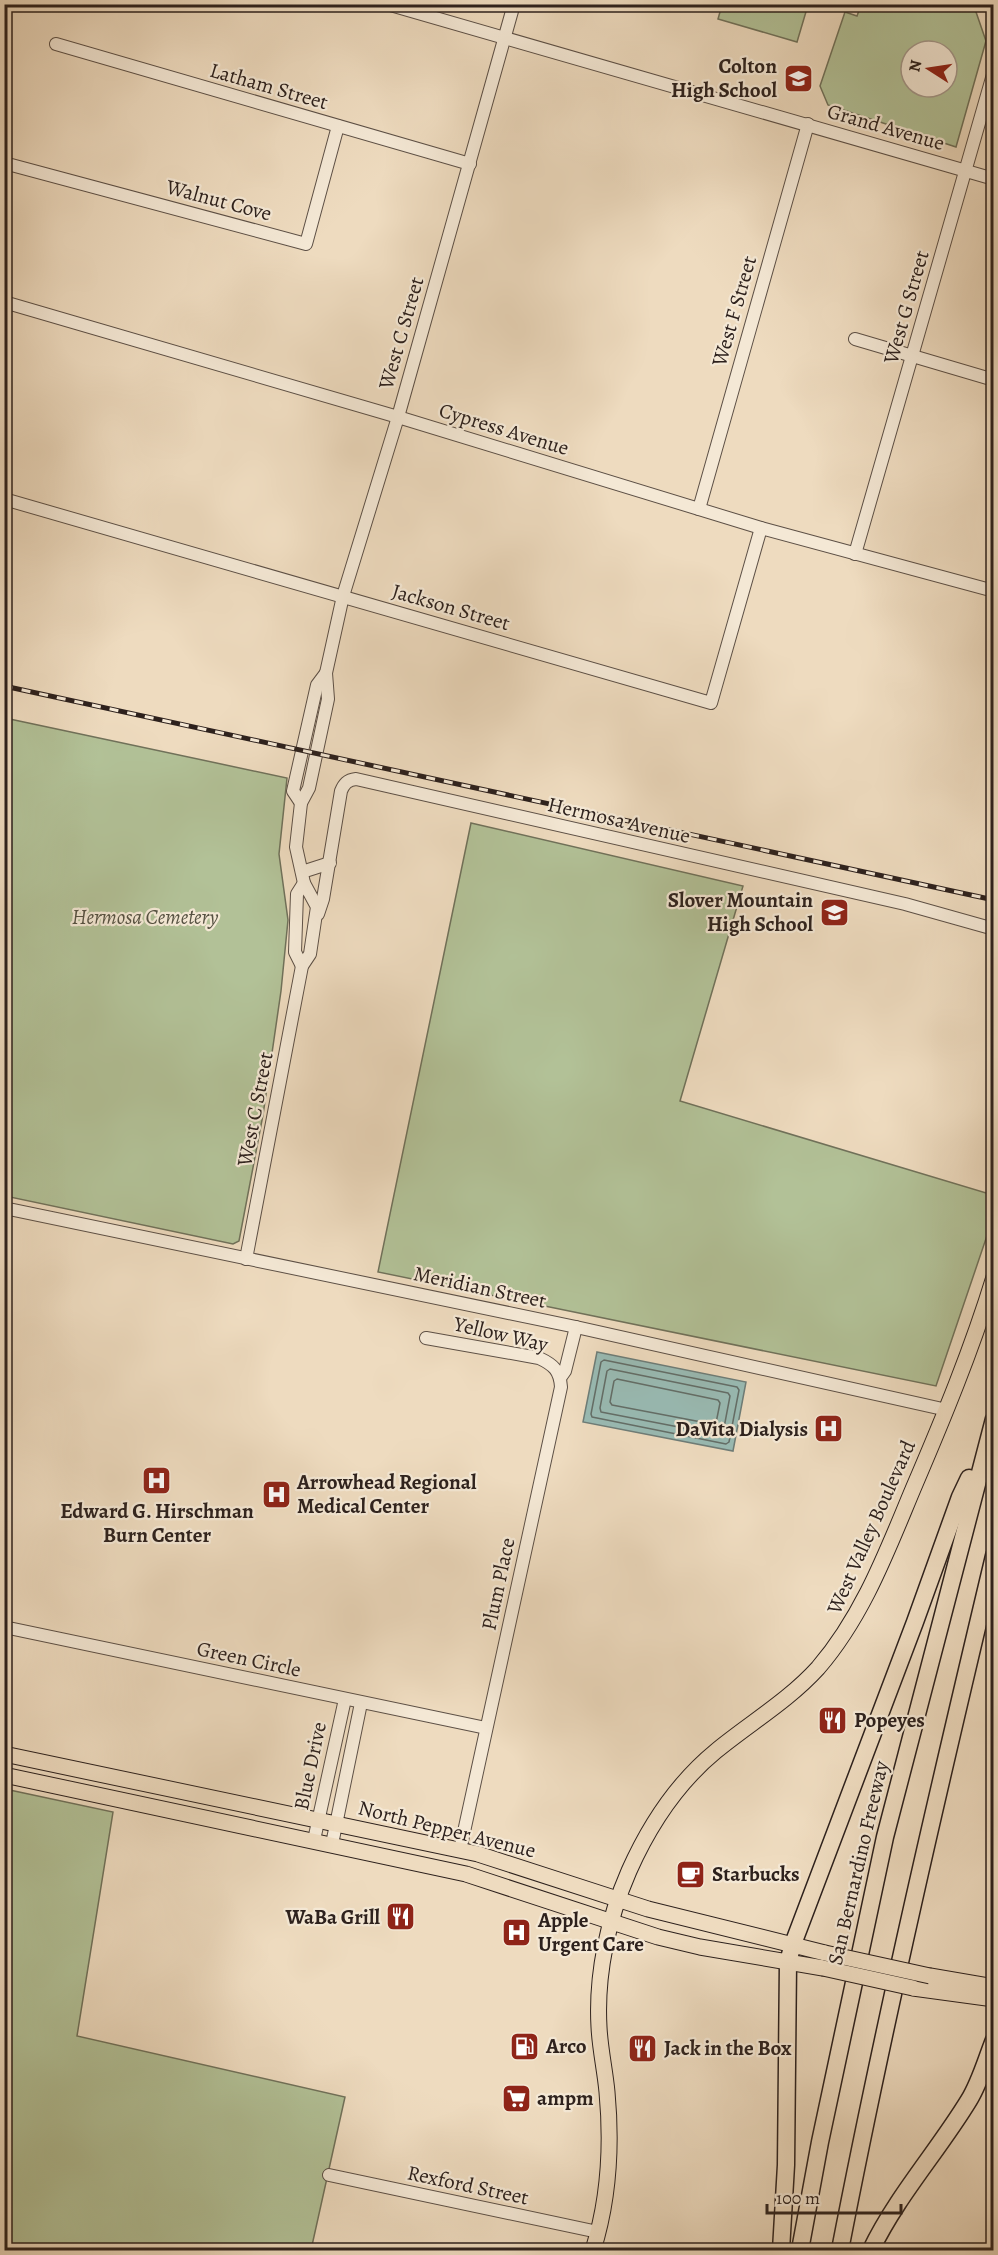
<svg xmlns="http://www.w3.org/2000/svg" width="998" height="2255" viewBox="0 0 998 2255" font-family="Alegreya,serif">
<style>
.green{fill:#b2c197;stroke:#70715a;stroke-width:1.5;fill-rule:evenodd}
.water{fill:#99bbb4;stroke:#6e7d78;stroke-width:1.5}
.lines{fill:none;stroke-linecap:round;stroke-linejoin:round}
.shore{stroke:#636e68;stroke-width:1.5}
.minor-casing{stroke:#5d5046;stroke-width:14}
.major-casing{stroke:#2d211d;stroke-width:17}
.highway-casing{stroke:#2d211d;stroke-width:19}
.minor{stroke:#f4e8d5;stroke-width:12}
.major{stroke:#eedbbf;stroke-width:15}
.highway{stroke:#eedbbf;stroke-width:16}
.rail-casing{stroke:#2d211d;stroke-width:5}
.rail{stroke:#f4e8d5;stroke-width:3;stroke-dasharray:9;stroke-linecap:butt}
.major-bridge-casing{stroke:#2d211d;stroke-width:17;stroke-linecap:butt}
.major-bridge{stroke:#eedbbf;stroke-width:15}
.labels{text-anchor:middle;stroke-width:4.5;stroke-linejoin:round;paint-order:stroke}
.poi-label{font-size:21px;font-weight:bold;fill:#2d211d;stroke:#f4e8d5;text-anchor:start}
.street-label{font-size:21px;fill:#2d211d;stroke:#f4e8d5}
.park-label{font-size:21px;font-style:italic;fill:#555142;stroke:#f4e8d5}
</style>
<rect width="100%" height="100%" fill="#eedbbf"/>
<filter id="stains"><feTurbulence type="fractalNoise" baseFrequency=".00333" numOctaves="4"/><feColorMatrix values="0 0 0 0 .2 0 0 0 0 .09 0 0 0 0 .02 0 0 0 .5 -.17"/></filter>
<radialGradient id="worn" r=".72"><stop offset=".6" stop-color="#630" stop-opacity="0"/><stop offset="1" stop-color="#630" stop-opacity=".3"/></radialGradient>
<g class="green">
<path d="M722,5v-1l86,1 -11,37 -79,-23z"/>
<path d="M861,5h109l6,7 10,29 -30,106 -128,-42 -8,-19 25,-74 12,4zM911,51h36v36h-36z"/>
<path d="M5,718l282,60 -8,76 9,66 -7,71 -18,124 -24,126 -6,3 -228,-48z"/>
<path d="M471,823l272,63 -63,215 313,94v23l-57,168 -558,-114z"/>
<path d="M5,1789l108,23 -36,224 268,61 -34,153h-306z"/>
</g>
<path class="water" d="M597,1352l149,30 -13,69 -150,-29z"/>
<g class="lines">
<g class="shore">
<path d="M604,1360l133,27 2,3 -10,52 -3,2 -134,-27 -1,-3 10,-52z"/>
<path d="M610,1369l118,24 2,3 -7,37 -3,2 -119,-23 -1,-4 7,-37z"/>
<path d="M617,1379l101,21 2,3 -4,20 -4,1 -100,-19 -2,-3 4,-21z"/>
</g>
<defs>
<g id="minor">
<path d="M387,4l607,175"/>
<path d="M56,44l414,120"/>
<path d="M4,163l302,81 32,-118"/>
<path d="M4,302l394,115 363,111 233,63"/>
<path d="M855,339l139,41"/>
<path d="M4,499l707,204 50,-175"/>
<path d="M699,509l109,-385"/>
<path d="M855,554l139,-483"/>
<path d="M301,803l-8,-12 24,-106 9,-12"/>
<path d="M302,872l28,-9"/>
<path d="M318,914l5,-15 18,-108c3,-7 6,-11 15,-12l549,125 89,25"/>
<path d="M302,966l-7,-14 2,-58 7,-11"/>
<path d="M4,1208l572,119 371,83"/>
<path d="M246,1259l56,-293 8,-12 7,-47 -13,-24 -8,-36 5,-44 8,-15 19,-89 -2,-26 17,-77 55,-179 116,-413"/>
<path d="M426,1338l113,20c15,7 21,13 22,29l-101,463"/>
<path d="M560,1378l5,-7 11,-44"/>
<path d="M4,1627l482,101"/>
<path d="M314,1840l31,-141"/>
<path d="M332,1844l29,-141"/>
<path d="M329,2175l269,57"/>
</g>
<g id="major">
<path d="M4,1754l474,100 170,55 177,44"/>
<path d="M4,1775l462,99 192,63 42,10 123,21"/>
<path d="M930,1976l64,11"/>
<path d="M913,1988l81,11"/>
<path d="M593,2250c16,-51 19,-104 14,-158 -2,-22 -7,-43 -8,-65 -3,-53 9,-108 30,-156 20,-45 48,-88 87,-120 34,-28 72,-50 102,-83 45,-52 69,-117 95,-179 30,-70 59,-140 81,-212"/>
</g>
<g id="highway">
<path d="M781,2250l5,-85 2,-203 5,-18 122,-322 45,-125 9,-19"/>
<path d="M800,2250l20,-108 65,-305 109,-418"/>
<path d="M840,2250c45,-232 99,-463 154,-694"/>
<path d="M871,2250c26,-54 67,-99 98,-150 11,-18 17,-40 25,-60"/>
</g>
</defs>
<use href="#minor" class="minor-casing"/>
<use href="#major" class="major-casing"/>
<use href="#highway" class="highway-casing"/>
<use href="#minor" class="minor"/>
<use href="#major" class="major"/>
<use href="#highway" class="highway"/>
<defs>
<path id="rail" d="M4,686l990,214"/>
</defs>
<use href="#rail" class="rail-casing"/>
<use href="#rail" class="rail"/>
<defs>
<g id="major-bridge">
<path d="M825,1953l105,23"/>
<path d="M823,1968l90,20"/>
</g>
</defs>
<use href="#major-bridge" class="major-bridge-casing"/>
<use href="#major-bridge" class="major-bridge"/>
</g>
<defs>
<symbol id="school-square" viewBox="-11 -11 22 22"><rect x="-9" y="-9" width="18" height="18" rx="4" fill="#8f2418" stroke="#f4e8d5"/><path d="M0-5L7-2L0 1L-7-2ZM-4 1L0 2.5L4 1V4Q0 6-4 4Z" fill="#fff"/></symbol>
<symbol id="hospital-square" viewBox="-11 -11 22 22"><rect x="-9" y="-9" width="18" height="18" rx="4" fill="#8f2418" stroke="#f4e8d5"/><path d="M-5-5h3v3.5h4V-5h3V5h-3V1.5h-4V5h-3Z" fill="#fff"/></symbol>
<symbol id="restaurant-square" viewBox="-11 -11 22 22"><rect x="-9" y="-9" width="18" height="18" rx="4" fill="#8f2418" stroke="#f4e8d5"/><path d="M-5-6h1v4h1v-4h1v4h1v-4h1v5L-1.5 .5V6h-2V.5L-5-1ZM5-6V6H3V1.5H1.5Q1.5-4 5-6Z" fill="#fff"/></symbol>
<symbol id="cafe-square" viewBox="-11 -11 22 22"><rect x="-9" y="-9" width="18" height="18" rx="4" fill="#8f2418" stroke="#f4e8d5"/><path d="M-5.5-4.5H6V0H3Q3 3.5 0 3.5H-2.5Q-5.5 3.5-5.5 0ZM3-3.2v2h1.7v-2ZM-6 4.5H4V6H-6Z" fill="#fff"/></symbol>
<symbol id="fuel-square" viewBox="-11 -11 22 22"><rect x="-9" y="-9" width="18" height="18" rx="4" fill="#8f2418" stroke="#f4e8d5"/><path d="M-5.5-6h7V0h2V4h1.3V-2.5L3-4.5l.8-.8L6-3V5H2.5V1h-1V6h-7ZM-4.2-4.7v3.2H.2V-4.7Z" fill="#fff"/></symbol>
<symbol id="supermarket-square" viewBox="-11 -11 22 22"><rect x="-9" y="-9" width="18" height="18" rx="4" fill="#8f2418" stroke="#f4e8d5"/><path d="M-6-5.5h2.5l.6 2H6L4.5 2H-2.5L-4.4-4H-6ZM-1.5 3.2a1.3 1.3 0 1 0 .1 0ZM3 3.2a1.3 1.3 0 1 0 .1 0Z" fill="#fff"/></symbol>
</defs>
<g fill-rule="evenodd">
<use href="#school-square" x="782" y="62" width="33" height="33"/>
<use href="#school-square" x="818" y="896" width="33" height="33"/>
<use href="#hospital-square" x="812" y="1412" width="33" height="33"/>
<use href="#hospital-square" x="140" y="1464" width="33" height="33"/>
<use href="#hospital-square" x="260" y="1478" width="33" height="33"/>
<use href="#restaurant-square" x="816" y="1704" width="33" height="33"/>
<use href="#cafe-square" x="674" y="1858" width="33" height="33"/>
<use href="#restaurant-square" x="384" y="1900" width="33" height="33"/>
<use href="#hospital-square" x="500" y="1916" width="33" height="33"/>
<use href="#fuel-square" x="508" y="2030" width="33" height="33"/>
<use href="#restaurant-square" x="626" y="2032" width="33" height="33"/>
<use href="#supermarket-square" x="500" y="2082" width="33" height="33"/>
</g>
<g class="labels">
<g class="poi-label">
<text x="777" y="73" text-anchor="end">Colton<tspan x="777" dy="24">High School</tspan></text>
<text x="813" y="907" text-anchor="end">Slover Mountain<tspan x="813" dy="24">High School</tspan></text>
<text x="808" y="1436" text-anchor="end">DaVita Dialysis</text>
<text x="297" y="1489">Arrowhead Regional<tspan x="297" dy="24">Medical Center</tspan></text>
<text x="157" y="1518" text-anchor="middle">Edward G. Hirschman<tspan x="157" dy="24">Burn Center</tspan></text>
<text x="854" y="1727">Popeyes</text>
<text x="712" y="1881">Starbucks</text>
<text x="380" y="1924" text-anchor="end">WaBa Grill</text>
<text x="538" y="1927">Apple<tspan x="538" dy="24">Urgent Care</tspan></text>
<text x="546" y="2053">Arco</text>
<text x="664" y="2055">Jack in the Box</text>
<text x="537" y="2105">ampm</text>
</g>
<g class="street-label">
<text transform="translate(269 86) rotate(16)" y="7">Latham Street</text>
<text transform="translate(886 127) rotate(16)" y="7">Grand Avenue</text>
<text transform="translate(219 200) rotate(15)" y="7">Walnut Cove</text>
<text transform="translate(906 307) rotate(-74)" y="7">West G Street</text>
<text transform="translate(734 311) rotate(-74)" y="7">West F Street</text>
<text transform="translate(401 333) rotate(-74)" y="7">West C Street</text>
<text transform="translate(504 429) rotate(17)" y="7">Cypress Avenue</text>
<text transform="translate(451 607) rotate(16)" y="7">Jackson Street</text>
<text transform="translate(619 820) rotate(13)" y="7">Hermosa Avenue</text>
<text transform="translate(255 1109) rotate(-79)" y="7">West C Street</text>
<text transform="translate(480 1287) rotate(12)" y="7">Meridian Street</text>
<text transform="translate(501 1334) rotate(13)" y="7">Yellow Way</text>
<text transform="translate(871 1527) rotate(-66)" y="7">West Valley Boulevard</text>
<text transform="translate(498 1584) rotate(-78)" y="7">Plum Place</text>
<text transform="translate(249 1659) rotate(12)" y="7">Green Circle</text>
<text transform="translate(310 1766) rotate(-78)" y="7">Blue Drive</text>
<text transform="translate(447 1829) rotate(14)" y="7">North Pepper Avenue</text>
<text transform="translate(858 1863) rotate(-77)" y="7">San Bernardino Freeway</text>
<text transform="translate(468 2185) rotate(12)" y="7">Rexford Street</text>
</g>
<g class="park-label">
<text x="145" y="924">Hermosa Cemetery</text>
</g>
</g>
<rect width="998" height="2255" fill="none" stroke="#eedbbf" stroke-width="24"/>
<rect x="6" y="6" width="986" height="2243" fill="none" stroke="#2d211d" stroke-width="3"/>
<rect x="12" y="12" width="974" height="2231" fill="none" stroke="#2d211d" stroke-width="1.5"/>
<g transform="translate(929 69) rotate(282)"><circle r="28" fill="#f4e8d5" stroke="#a4988b" stroke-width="1.5"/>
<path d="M0-4.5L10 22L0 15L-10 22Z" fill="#8f2418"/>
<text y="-9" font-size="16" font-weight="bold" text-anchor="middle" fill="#2d211d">N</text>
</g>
<path d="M767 2204v9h134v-9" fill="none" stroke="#2d211d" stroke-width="3"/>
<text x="776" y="2204" font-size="18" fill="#2d211d" stroke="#f4e8d5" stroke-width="4.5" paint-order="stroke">100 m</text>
<rect width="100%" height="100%" filter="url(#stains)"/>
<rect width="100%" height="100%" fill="url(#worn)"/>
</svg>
